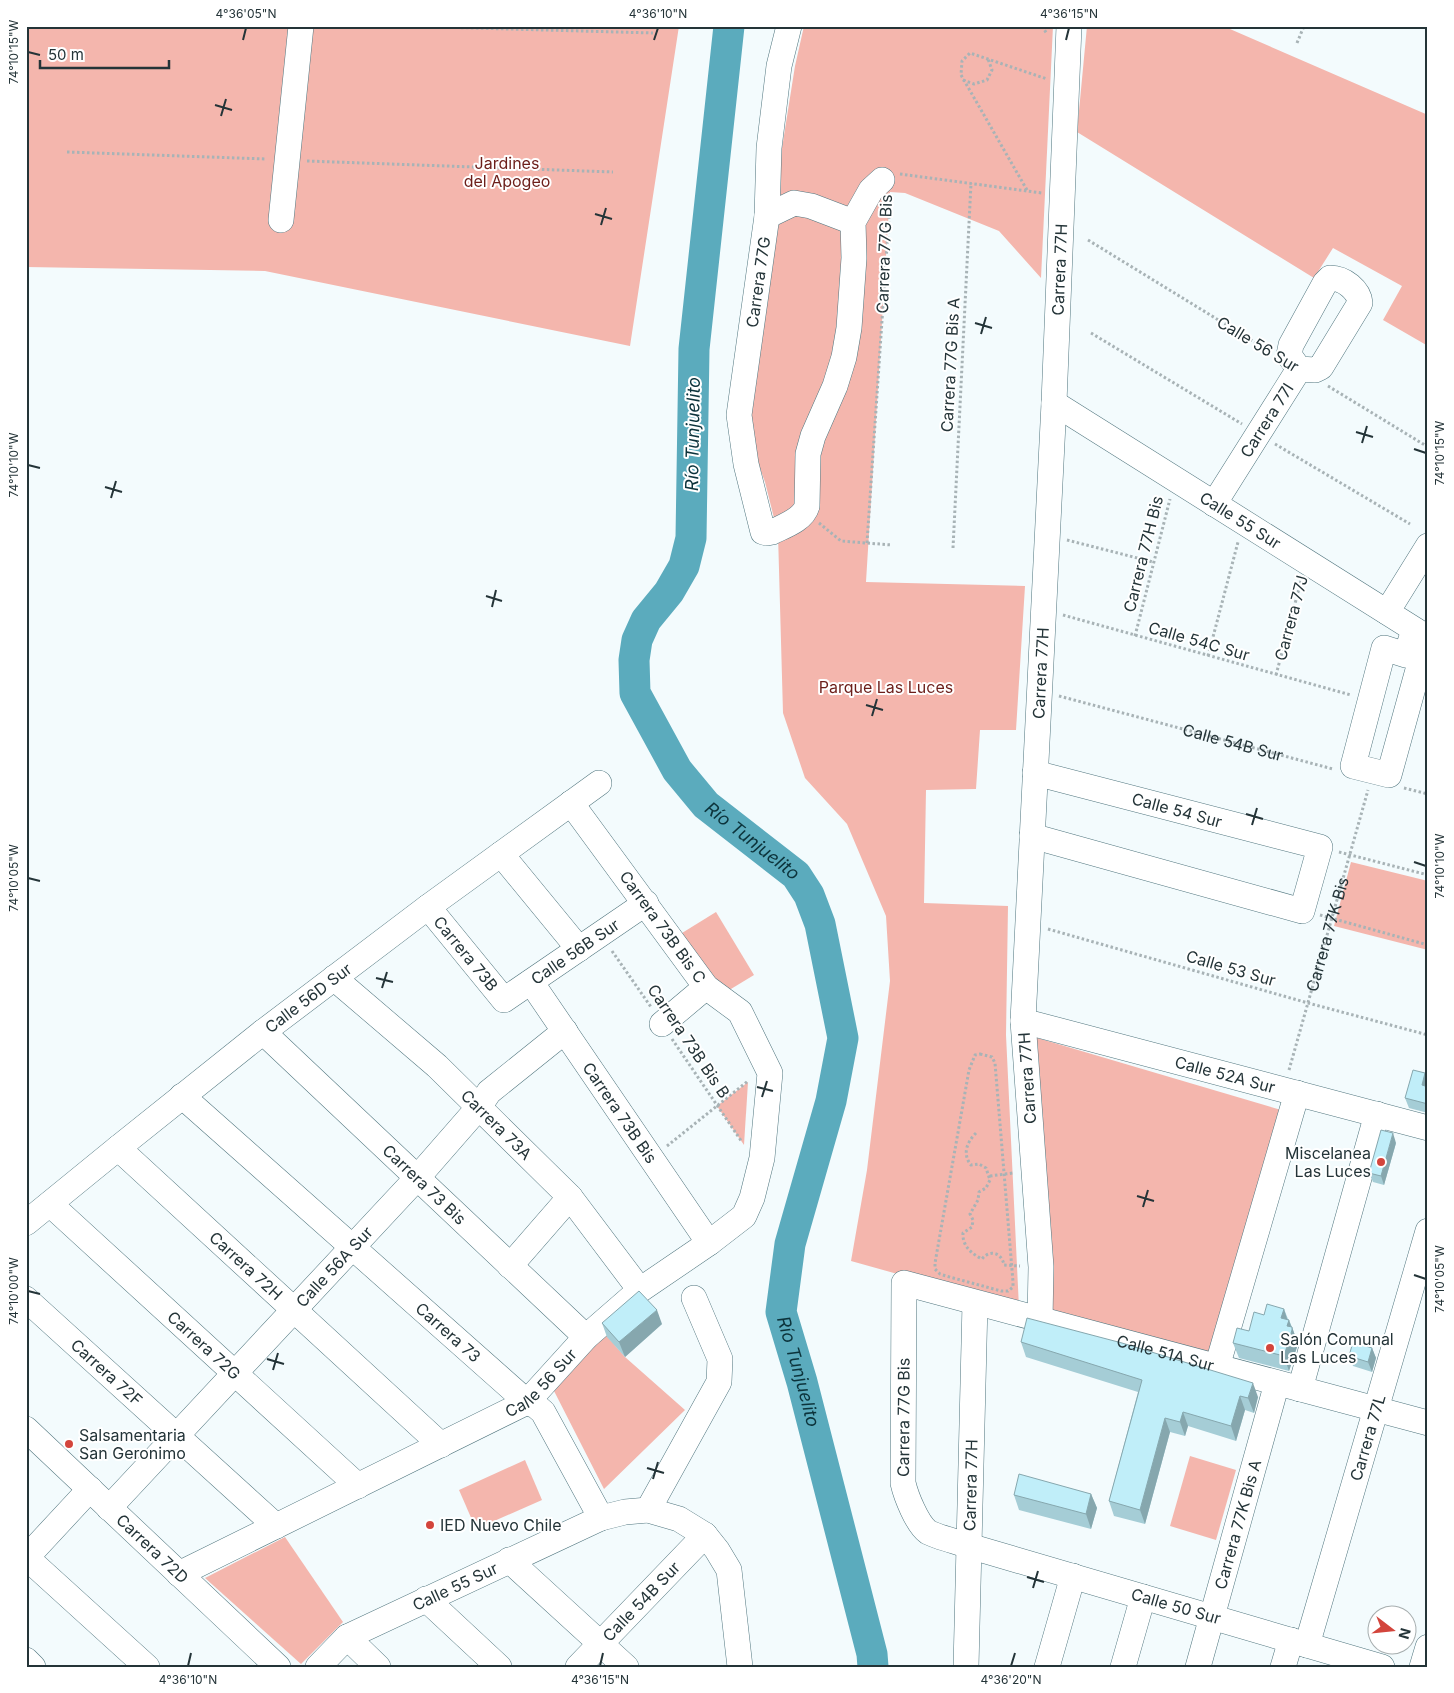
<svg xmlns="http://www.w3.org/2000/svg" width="1454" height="1693" viewBox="0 0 1454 1693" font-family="Inter,sans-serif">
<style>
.green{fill:#f4b6ad}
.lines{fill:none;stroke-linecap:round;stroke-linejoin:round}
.river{stroke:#5babbd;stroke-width:31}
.minor-casing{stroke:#51767f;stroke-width:26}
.path{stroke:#a8b3b6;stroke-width:3;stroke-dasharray:2.5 2.5;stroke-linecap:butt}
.minor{stroke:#fff;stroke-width:25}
.wall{fill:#a5cdd6}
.shaded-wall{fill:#86a7ae}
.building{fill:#c0eef9;stroke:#86a7ae}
.ticks{fill:none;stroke:#243438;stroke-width:2}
.poi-dot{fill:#d3453c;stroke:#fff;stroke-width:2}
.labels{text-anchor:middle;stroke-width:4;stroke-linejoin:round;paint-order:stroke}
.park-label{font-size:16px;fill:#6c1e19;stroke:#fff}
.street-label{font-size:16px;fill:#243438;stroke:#fff}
.poi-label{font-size:16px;fill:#243438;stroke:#fff;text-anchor:start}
.water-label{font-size:18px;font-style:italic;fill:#0c333b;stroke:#fff}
.neatline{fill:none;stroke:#243438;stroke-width:2}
.ticks-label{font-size:12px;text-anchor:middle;fill:#243438}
</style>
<rect width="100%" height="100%" fill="#f3fbfd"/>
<g class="green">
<path d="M26,26h653l-49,320 -365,-75 -239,-4z"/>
<path d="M804,26h249l-12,252 -42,-47 -94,-38 -15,-1 -24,390 159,4 -9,144h-36l-4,59 -50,1 -2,113 84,3 -2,129 13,273 -168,-47 16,-91 23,-189 -4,-65 -39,-92 -42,-46 -22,-65 -5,-179 -13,-52 -16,-43 6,-100 27,-191 13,-82z"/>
<path d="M1087,26h136l205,89v231l-45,-26 19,-34 -69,-38 -19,30 -237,-146z"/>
<path d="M1351,862l77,19v69l-94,-24z"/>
<path d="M716,912l38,63 -33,20 -39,-62z"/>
<path d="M1034,1037l247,73 -73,249 -155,-46z"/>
<path d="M748,1082l-4,63 -27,-39z"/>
<path d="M605,1334l20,23 60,53 -81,79 -51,-100z"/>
<path d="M1190,1456l46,14 -20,70 -46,-14z"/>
<path d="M525,1460l17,40 -66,29 -17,-39z"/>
<path d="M285,1537l58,85 -42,42 -96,-86z"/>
</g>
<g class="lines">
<path class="river" id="s1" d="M729,26l-35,323 -3,189 -7,28 -15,26 -23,28 -9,20 -3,20 1,33 42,77 29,35 90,70 13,20 11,29 23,114 -12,63 -41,143 -9,68 21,70 70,272 1,13"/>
<defs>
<g id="minor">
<path d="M789,26l-10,40 -10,82 -2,68 -28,199 7,49 17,68 4,1 5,-1c12,-6 31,-12 35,-26l1,-52 5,-18 22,-50 9,-29 5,-29 5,-70 -1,-36 18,-32 11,-10"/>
<path d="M767,216l27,-13 17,3 42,16"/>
<path d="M281,220l20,-194"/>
<path id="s4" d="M1054,403l374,235"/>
<path id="s5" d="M1214,504l85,-135 16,1 6,-3 39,-64c-1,-13 -16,-25 -30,-25l-5,5 -34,62 -2,10 10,14"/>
<path d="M1387,612l41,-66"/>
<path d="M1406,655l-22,-7 -31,118 36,9 32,-116 -15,-4 8,-25"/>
<path d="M1032,836l270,75 18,-64 -285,-74"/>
<path d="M501,854l78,95"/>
<path id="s6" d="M428,907l76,93 142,-97"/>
<path id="s7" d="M334,978l103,88 133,131 70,93"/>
<path id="s8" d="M531,982l178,261"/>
<path id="s9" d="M1023,1021l405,107"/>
<path d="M662,1024l44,-37"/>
<path id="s10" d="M263,1032l323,305"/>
<path id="s11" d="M182,1096l345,306 9,4 7,6 58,106"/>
<path id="s12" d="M118,1148l323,297"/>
<path id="s13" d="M50,1204l308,282"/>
<path id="s14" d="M26,1223l92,-75 145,-116 165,-125 171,-124"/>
<path d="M510,1266l60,-69"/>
<path id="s15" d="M26,1299l250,227"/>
<path id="s16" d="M1040,1320l1,-53 -18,-246 31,-618 15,-377"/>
<path d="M1217,1367l80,-274"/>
<path d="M1300,1389l77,-275"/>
<path id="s17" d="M26,1429l252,238"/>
<path id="s18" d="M109,1508l308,-330 62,-71 10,-15 76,-61"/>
<path d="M648,1510l71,-128 1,-23 -26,-61"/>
<path d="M26,1558l64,-69"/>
<path d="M27,1558l120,109"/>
<path d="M509,1560l117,107"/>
<path id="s19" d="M179,1574l348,-172 59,-65 54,-47 69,-47 35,-27 8,-18 10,-40 8,-85 -30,-61 -34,-25 -135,-184"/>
<path d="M426,1599l73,68"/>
<path d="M347,1637l31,30"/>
<path id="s20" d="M1307,1645l121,-414"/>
<path d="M26,1660l7,7"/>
<path id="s21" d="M318,1667l29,-30 254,-119 24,-6 23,-2 31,9 26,16 12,15 12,20 11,97"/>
<path id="s22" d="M578,1667l127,-132"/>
<path id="s23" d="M966,1667l9,-364"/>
<path d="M1047,1667l26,-91"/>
<path d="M1123,1667l20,-70"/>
<path id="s24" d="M1198,1667l79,-284"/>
<path d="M1283,1667l8,-27"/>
<path id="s25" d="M1382,1667l-413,-121c-11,-4 -32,-9 -41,-14 -11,-8 -22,-36 -25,-49l1,-200 524,140"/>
<path d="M1422,1667l6,-20"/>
</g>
</defs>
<use href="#minor" class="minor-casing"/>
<g class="path">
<path d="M401,26l252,7"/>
<path d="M1042,26l5,8"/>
<path d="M1297,43l7,-17"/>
<path d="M963,80l11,4 13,-4 5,-10 -4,-11"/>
<path d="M67,152l199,7"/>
<path d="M307,161l306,11"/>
<path d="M900,174l142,19"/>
<path d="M1027,190l-66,-115 1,-14 8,-8 77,26"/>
<path d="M1088,240l181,111"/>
<path d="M1091,333l151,91"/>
<path d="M1328,386l100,61"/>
<path d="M1275,444l135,80"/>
<path d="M819,523l22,18 51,4"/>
<path d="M1067,540l86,22"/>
<path d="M867,543l23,-341"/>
<path d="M953,548l18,-365"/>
<path d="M1063,615l288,80"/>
<path d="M1135,636l35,-137"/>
<path d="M1208,656l30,-114"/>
<path d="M1276,675l25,-94"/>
<path id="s2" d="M1059,696l274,73"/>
<path d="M1404,788l24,6"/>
<path d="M1339,852l89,23"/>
<path d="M1320,915l108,30"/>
<path d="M1048,929l260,74 120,32"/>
<path d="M612,951l39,56"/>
<path d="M672,1039l70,103"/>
<path d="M980,1054l12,3 3,6 18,219v5l-5,4h-7l-55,-15 -6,-2 -5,-5v-6l34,-193 6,-15z"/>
<path id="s3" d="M1289,1070l79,-280"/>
<path d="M976,1133c-9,9 -14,21 -5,32l8,-1 7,4 4,12 -4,8 -7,4 -1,8 -8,14 3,6 -1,7 -9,6c-1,13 9,21 19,26 8,-10 20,-6 22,6l16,1"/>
<path d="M667,1146l81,-65"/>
<path d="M990,1176l23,-3"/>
</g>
<use href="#minor" class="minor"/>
</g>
<g class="wall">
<path d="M1425,1073l3,7v33l-19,-5 -4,-10z"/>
<path d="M1396,1143l-12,42 -11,-3 -4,-9z"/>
<path d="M1284,1309l4,10 1,1 3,7 6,17 -9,27 -50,-13 -6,-15 16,-12 15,-16z"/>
<path d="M602,1323l60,1 -37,33 -18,-20z"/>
<path d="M1021,1342l237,55 -4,16 -9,-3 -9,31 -48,-15 -3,10 -15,-4 -25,92 -31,-8 -5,-15 29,-109 -112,-35z"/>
<path d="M1372,1348l4,10 -4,14 -19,-6 -4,-10z"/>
<path d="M1091,1494l6,14 -6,21 -72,-19 -5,-15z"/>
</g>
<g class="shaded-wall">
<path d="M1425,1073l3,7v7l-6,-2z"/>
<path d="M1393,1133l3,10 -12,42 -3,-9z"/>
<path d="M1284,1309l4,13 1,-2 3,9v-2l6,17 -9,27 -5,-15 -3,-38z"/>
<path d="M657,1310l5,14 -37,33 -6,-15z"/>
<path d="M1372,1348l4,10 -4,14 -4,-10z"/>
<path d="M1253,1383l5,14 -4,16 -6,-15z"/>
<path d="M1240,1396l5,14 -9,31 -5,-15z"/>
<path d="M1183,1412l5,14 -3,10 -5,-14z"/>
<path d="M1165,1418l5,14 -25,92 -5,-14z"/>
<path d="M1091,1494l6,14 -6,21 -5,-15z"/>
</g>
<g class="building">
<path d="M1413,1070l12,3 -3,12 6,2v17l-23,-6z"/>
<path d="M1381,1130l12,3 -12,43 -12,-3z"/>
<path d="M639,1291l18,19 -38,32 -17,-19z"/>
<path d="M1267,1304l17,5 -3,9 8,2 -2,6 5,1v3l-8,26 -51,-13 4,-15 12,3 5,-19 10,3z"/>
<path d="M1027,1318l95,25 131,40 -5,15 -8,-2 -9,30 -48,-14 -3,10 -15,-4 -25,92 -31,-9 33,-121 -121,-38z"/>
<path d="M1353,1342l19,6 -4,14 -19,-6z"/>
<path d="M1019,1474l72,20 -5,20 -72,-19z"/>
</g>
<path class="ticks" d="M243,40l3,-12M654,40l4,-12M1066,40l3,-12M28,52l12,3M215,105l17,5M221,116l5,-17M595,214l17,5M601,225l5,-17M975,323l17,5M981,334l5,-17M1356,432l17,5M1362,443l5,-17M1414,449l12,4M28,465l12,3M105,487l17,5M111,498l5,-17M486,596l16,5M492,607l4,-17M866,705l17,5M872,716l5,-17M1246,814l17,5M1252,825l5,-17M1414,862l12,4M28,878l12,3M376,978l17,4M382,988l5,-16M757,1087l16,4M762,1097l5,-16M1137,1196l17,5M1143,1207l5,-17M1414,1275l12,4M28,1291l12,3M267,1359l17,5M273,1370l5,-17M647,1468l17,5M653,1479l5,-17M1027,1577l17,5M1033,1588l5,-17M188,1666l3,-13M600,1666l3,-13M1011,1666l4,-13"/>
<g class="poi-dot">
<circle cx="1381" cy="1162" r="5"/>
<circle cx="1270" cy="1348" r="5"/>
<circle cx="69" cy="1444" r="5"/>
<circle cx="430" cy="1525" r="5"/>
</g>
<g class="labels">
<g class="park-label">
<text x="507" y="169">Jardines<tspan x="507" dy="18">del Apogeo</tspan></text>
<text x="886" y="693">Parque Las Luces</text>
</g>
<g class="street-label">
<text transform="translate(884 254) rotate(-88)" y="6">Carrera 77G Bis</text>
<text dy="6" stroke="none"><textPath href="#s16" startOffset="1052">Carrera 77H</textPath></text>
<text transform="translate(758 282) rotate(-82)" y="6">Carrera 77G</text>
<text transform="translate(1258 344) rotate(31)" y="6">Calle 56 Sur</text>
<text transform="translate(950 365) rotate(-87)" y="6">Carrera 77G Bis A</text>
<text dy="6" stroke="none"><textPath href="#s5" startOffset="99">Carrera 77I</textPath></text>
<text dy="6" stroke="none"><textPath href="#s4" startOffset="220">Calle 55 Sur</textPath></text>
<text transform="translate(1143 554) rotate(-76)" y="6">Carrera 77H Bis</text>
<text transform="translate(1291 618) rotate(-75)" y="6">Carrera 77J</text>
<text transform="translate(1199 641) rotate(16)" y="6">Calle 54C Sur</text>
<text dy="6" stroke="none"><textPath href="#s16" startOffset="648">Carrera 77H</textPath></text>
<text dy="6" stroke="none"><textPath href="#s2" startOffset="180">Calle 54B Sur</textPath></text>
<text transform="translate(1177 810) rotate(15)" y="6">Calle 54 Sur</text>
<text transform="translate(663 927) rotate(54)" y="6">Carrera 73B Bis C</text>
<text dy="6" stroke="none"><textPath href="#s3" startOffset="141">Carrera 77K Bis</textPath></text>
<text dy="6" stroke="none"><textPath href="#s6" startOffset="206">Calle 56B Sur</textPath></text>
<text dy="6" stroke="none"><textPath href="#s6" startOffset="60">Carrera 73B</textPath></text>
<text transform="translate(1231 968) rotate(16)" y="6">Calle 53 Sur</text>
<text dy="6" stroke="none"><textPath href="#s14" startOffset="361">Calle 56D Sur</textPath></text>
<text transform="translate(689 1041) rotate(56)" y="6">Carrera 73B Bis B</text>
<text dy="6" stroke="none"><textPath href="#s9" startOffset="209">Calle 52A Sur</textPath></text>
<text transform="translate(1027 1078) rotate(-94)" y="6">Carrera 77H</text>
<text dy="6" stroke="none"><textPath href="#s8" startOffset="158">Carrera 73B Bis</textPath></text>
<text dy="6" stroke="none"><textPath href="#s7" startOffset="219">Carrera 73A</textPath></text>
<text dy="6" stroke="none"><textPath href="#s10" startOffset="222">Carrera 73 Bis</textPath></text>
<text dy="6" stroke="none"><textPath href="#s12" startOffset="174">Carrera 72H</textPath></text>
<text dy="6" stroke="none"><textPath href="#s18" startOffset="330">Calle 56A Sur</textPath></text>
<text dy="6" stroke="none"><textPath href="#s11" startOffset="356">Carrera 73</textPath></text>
<text dy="6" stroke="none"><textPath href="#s13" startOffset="209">Carrera 72G</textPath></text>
<text dy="6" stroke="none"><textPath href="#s25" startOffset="1000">Calle 51A Sur</textPath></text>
<text dy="6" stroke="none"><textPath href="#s15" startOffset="109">Carrera 72F</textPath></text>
<text dy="6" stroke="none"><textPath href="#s19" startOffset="411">Calle 56 Sur</textPath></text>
<text dy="6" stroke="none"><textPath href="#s25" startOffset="595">Carrera 77G Bis</textPath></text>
<text dy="6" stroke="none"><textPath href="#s20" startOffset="216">Carrera 77L</textPath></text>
<text dy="6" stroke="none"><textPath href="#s23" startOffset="182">Carrera 77H</textPath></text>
<text dy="6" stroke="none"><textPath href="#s24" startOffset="148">Carrera 77K Bis A</textPath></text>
<text dy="6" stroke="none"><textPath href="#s17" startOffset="174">Carrera 72D</textPath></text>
<text dy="6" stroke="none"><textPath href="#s21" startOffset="161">Calle 55 Sur</textPath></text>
<text dy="6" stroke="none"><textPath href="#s22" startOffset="91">Calle 54B Sur</textPath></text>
<text transform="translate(1176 1606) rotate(16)" y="6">Calle 50 Sur</text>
</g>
<g class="poi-label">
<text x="1371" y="1159" text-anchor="end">Miscelanea<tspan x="1371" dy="18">Las Luces</tspan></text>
<text x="1280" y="1345">Salón Comunal<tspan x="1280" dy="18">Las Luces</tspan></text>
<text x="79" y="1441">Salsamentaria<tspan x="79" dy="18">San Geronimo</tspan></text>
<text x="440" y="1531">IED Nuevo Chile</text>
</g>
<g class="water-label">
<text transform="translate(693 434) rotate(-89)" y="6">Río Tunjuelito</text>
<text dy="6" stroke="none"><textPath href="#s1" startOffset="876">Río Tunjuelito</textPath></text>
<text dy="6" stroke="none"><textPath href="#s1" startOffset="1446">Río Tunjuelito</textPath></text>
</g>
</g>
<rect width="1454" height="1693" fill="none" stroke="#ffffff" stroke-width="55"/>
<g transform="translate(1392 1630) rotate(106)"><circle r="24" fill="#ffffff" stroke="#a7aeaf"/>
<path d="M0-4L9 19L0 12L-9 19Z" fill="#d3453c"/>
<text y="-8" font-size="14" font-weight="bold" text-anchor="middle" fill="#243438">N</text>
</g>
<path d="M40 60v8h129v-8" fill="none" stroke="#243438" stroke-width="2.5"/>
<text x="48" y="60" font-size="15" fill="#243438" stroke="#ffffff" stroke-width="4" paint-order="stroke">50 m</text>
<rect x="28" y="28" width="1398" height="1638" class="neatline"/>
<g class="ticks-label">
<text x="246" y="18">4°36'05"N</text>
<text x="658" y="18">4°36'10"N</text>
<text x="1069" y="18">4°36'15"N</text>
<text transform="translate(14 52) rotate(-90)" y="4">74°10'15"W</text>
<text transform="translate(1440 453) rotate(-90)" y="4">74°10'15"W</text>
<text transform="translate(14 465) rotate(-90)" y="4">74°10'10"W</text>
<text transform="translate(1440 866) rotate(-90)" y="4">74°10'10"W</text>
<text transform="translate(14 878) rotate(-90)" y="4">74°10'05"W</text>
<text transform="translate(1440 1279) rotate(-90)" y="4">74°10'05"W</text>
<text transform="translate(14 1291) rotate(-90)" y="4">74°10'00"W</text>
<text x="188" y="1684">4°36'10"N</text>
<text x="600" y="1684">4°36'15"N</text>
<text x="1011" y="1684">4°36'20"N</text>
</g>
</svg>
